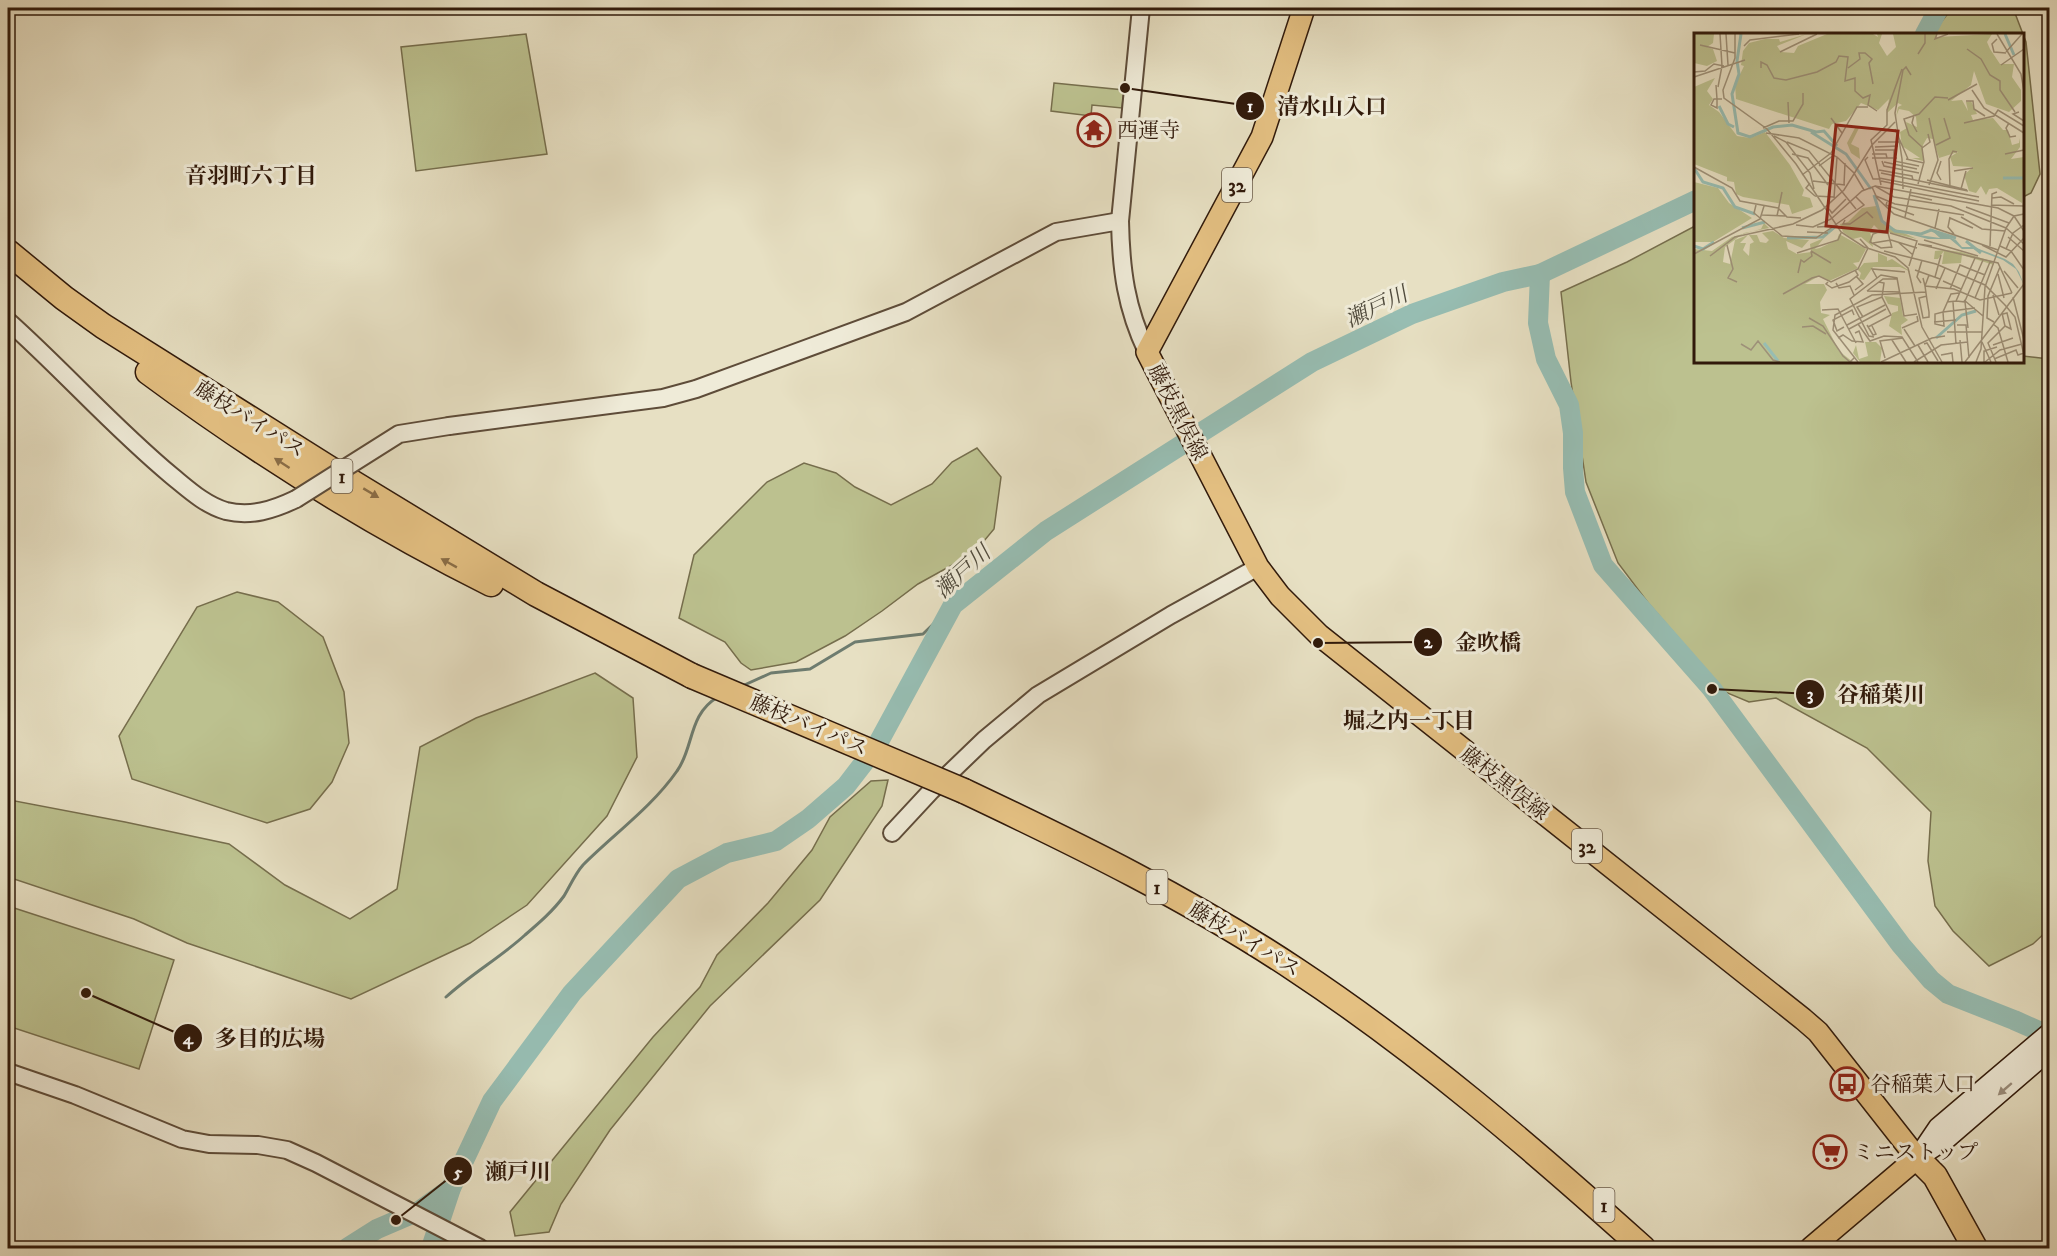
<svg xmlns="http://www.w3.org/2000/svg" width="2057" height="1256" viewBox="0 0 2057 1256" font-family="'IM FELL DW Pica','Noto Serif JP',serif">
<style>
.green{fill:#bcc18f;stroke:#766e4d;stroke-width:1.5}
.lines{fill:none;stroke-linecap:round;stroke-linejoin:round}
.stream{stroke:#6e7c6f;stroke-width:3}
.river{stroke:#97bdb2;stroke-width:20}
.tertiary-casing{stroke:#5e4c39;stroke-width:20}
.secondary-casing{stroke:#311a0b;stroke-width:21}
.primary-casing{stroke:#311a0b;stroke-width:24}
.motorway-casing{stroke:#311a0b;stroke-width:27}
.tertiary{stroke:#efebd8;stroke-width:16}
.secondary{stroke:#efebd8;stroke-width:18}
.primary{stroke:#e4c082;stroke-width:21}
.motorway{stroke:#e4c082;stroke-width:24}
.tertiary-bridge-casing{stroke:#5e4c39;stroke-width:20;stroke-linecap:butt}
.motorway-bridge-casing{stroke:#311a0b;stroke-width:27;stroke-linecap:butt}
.tertiary-bridge{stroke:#efebd8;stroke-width:16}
.motorway-bridge{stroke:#e4c082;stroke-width:24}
.oneway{fill:#8a6d46}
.oneway2{fill:#9a8d7c}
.labels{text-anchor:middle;stroke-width:6;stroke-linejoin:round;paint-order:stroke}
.shield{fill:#efebd8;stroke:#6a5948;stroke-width:1.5}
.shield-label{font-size:20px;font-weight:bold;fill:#311a0b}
.poi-label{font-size:21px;fill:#311a0b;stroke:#efebd8;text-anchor:start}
.street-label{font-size:21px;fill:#311a0b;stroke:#efebd8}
.neighbourhood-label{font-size:22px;font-weight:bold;fill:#311a0b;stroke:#efebd8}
.water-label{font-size:22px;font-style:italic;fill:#504b3d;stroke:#efebd8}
.inset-river{fill:none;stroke:#97bdb2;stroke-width:3}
.inset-road{fill:none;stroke:#9e9179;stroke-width:1.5}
.view{fill:#8f2418;fill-opacity:0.15;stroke:#8f2418;stroke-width:3}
.inset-edge{fill:none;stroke:#311a0b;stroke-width:3}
.leader{fill:none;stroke:#311a0b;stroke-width:2}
.callout-dot{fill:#311a0b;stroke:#efebd8;stroke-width:2}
.mark-label{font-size:18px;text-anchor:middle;font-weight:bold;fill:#fff}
.callout-label{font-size:22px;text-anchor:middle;font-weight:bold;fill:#311a0b;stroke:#efebd8;stroke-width:6;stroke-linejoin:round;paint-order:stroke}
</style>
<rect width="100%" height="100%" fill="#e7e0c3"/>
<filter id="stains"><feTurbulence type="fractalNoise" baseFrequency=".00333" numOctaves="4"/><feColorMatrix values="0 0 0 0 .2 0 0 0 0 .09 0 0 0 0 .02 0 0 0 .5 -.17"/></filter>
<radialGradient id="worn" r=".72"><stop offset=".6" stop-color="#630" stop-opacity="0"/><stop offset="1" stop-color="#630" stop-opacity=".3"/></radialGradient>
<g class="green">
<path d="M1952,8h61l13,34 14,132 -9,19 -8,4 -1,-163h-90z"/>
<path d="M526,34l21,120 -131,17 -15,-124z"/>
<path d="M1054,83l70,7 -2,18 -30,-3 -1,11 -40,-5z"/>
<path d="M1695,226l1,136h326l1,-6 26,3v570l-16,15 -44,22 -36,-35 -18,-25 -7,-45 3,-49 -64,-64 -91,-50 -27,4 -24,-10 -76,-88 -31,-41 -32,-81 -15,-100 -10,-90 66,-30z"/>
<path d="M977,448l24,29 -7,52 -20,24 -56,31 -36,27 -37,25 -49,26 -45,8 -10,-7 -16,-21 -46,-24 15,-63 73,-73 37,-19 32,10 19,14 36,18 41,-21 20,-22z"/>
<path d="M237,592l41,10 45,35 21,55 5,51 -17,39 -22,27 -43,14 -135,-44 -13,-43 78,-129z"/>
<path d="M595,673l38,25 4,59 -30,59 -80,89 -57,38 -119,56 -164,-56 -53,-24 -126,-42v-72l2,-5 115,22 104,22 56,41 65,34 47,-30 23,-142 56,-29z"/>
<path d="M888,780l-6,26 -62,94 -110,106 -100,124 -49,74 -12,28 -34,4 -5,-24 143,-175 47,-50 17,-32 51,-52 44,-53 18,-33 41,-36z"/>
<path d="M8,906l166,54 -35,109 -131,-43z"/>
</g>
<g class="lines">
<g class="stream">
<path d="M740,687l31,-14 39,-4 45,-27 68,-8 30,-29"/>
<path d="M446,997c25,-23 55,-40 79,-62 14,-12 28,-24 39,-39 6,-10 11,-22 19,-31 31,-31 69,-58 94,-94 17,-23 11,-57 41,-74"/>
</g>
<g class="river">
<path d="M1925,34l14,-26"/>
<path d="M1540,274l-2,49 8,36 23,46 4,28v35l2,24 28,73 109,124 189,256 30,35 17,14 66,26 36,16"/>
<path d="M347,1248l30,-19 42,-18 32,-23"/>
<path d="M431,1248l20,-60 41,-87 80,-108 106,-114 49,-26 49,-12 32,-22 38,-33 30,-39 77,-142 93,-74 266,-169 100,-48 91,-32 37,-8 156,-74"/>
</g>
<defs>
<g id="tertiary">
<path d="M1141,8l-21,213c1,49 6,87 27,131"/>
<path d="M8,321c56,50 106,107 164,155 16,13 33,29 54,35 25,6 47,-1 70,-12"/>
<path d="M449,426l214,-28 33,-9 210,-77 150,-80 64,-11"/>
<path d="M892,833l39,-42 53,-51 54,-45 133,-80 87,-48"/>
<path d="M8,1072l67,23 107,44 27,5 49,1 29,5 29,13 164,85"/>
</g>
<g id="secondary">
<path d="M1924,1154l23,-15 103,-89"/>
<path d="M1917,1158l21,-31 112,-95"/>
</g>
<path id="primary" d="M1304,8l-42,129 -115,215 111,215 22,29 39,39 484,384 15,13 99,126 -106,90"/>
<g id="motorway">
<path d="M8,252l56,46 39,28 224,141 209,127 156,82"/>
<path d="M148,372c108,80 223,152 343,212"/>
<path d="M964,791c114,54 227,109 332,179 124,82 237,179 347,278"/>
<path d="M1917,1158l18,18 40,72"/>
</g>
</defs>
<use href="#tertiary" class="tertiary-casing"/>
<use href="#secondary" class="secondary-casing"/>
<use href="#primary" class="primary-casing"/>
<use href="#motorway" class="motorway-casing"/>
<use href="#tertiary" class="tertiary"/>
<use href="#secondary" class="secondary"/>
<use href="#primary" class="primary"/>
<use href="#motorway" class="motorway"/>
<defs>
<path id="tertiary-bridge" d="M296,499l103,-65 50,-8"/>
<path id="motorway-bridge" d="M692,676l272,115"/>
</defs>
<use href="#tertiary-bridge" class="tertiary-bridge-casing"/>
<use href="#motorway-bridge" class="motorway-bridge-casing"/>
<use href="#tertiary-bridge" class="tertiary-bridge"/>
<use href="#motorway-bridge" class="motorway-bridge"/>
</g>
<defs><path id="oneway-solid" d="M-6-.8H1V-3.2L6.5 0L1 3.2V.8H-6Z" transform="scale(1.5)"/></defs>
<g class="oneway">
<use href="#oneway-solid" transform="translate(282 463) rotate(-147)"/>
<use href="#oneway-solid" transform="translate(371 493) rotate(31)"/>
<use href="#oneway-solid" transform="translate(449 563) rotate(-151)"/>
</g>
<use class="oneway2" href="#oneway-solid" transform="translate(2005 1089) rotate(139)"/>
<defs>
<symbol id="temple-ring" viewBox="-11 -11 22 22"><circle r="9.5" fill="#efebd8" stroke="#8f2418" stroke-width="1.5"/><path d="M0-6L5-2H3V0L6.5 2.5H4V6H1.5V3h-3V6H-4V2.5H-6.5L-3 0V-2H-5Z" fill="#8f2418"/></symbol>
<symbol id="bus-ring" viewBox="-11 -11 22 22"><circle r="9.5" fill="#efebd8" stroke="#8f2418" stroke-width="1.5"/><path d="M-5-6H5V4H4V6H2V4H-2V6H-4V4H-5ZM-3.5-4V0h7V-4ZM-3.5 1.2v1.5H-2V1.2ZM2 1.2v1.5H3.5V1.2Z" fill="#8f2418"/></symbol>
<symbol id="supermarket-ring" viewBox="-11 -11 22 22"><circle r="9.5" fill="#efebd8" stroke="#8f2418" stroke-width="1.5"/><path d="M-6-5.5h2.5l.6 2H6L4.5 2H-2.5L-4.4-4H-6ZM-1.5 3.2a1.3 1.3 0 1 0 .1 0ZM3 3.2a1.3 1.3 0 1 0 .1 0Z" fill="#8f2418"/></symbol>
</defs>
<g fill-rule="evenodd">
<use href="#temple-ring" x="1075" y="111" width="38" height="38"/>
<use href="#bus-ring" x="1828" y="1065" width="38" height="38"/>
<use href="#supermarket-ring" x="1811" y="1133" width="38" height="38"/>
</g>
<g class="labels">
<g class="shield">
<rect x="1222" y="168" width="30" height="34" rx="4.5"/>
<rect x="331.5" y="459" width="21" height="34" rx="4.5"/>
<rect x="1572" y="829" width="30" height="34" rx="4.5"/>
<rect x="1146.5" y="870" width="21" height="34" rx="4.5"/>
<rect x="1593.5" y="1188" width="21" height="34" rx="4.5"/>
</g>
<g class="shield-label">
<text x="1237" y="192">32</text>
<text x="342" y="483">1</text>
<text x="1587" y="853">32</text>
<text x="1157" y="894">1</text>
<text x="1604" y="1212">1</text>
</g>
<g class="poi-label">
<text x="1117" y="137">西運寺</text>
<text x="1870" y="1091">谷稲葉入口</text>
<text x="1853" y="1159">ミニストップ</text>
</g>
<g class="street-label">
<text transform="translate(1178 412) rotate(63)" y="7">藤枝黒俣線</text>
<text transform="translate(250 419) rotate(32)" y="7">藤枝バイパス</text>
<text transform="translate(809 725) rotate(23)" y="7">藤枝バイパス</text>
<text transform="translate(1505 783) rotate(38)" y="7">藤枝黒俣線</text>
<text transform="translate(1245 939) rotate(31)" y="7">藤枝バイパス</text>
</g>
<g class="neighbourhood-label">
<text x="251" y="183">音羽町六丁目</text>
<text x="1409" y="728">堀之内一丁目</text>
</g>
<g class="water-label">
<text transform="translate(1376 306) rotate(-25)" y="8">瀬戸川</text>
<text transform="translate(962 571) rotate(-42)" y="8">瀬戸川</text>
</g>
</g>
<g transform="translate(1694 33)">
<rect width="330" height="330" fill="#e7e0c3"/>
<path d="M0,1h20l-1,9 -6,4 6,2 4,12 -10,5 -13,-3zM113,1l-30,12 4,6 13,1 4,-7 29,-12h46l5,3 -1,-3h5l-3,9 8,13 9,-9 -3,-13h43l1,3 55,-3 -5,8 3,7 10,15h14l-2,13 9,13v11l-12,11 -23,-8 -12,-33 -3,14 -20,16 11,-1 6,11 -2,-9 5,-1 6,13 -6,1 2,5 20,-2 10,12h5l4,15 7,-2 1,-5v9l-9,12 13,-2 -2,46 -25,-15 -8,1 -3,6 -5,-9 -5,7 -7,-2 -5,-16 9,-8 -20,-1 -3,-9 8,-5 -19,6 -6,-19 -6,-1 -4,7v16l-11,-3h8l-18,-12 -2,-14 7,-4 -1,-6 11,5 -1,-10 -7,-6 -10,-2 -3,8 2,-10 4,-2 -4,-2 -11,10 2,-14 -11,11 -17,-7 -15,18 -14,3 -3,5 -93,-30 -1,-14 9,-19 -3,-1 2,-14 6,-8 16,-4h14l1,3zM21,45l-8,13 6,8 -4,6 10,7 18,24 13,2 15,-6 25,33 14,25 -2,6 8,2 3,9 -21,7 -3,-9 -46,-8 -7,-3 -2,-12 -7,-1v-4l-33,-13v-77zM162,93l3,2 -8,16 8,4 1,11 -9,-6 -4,-10zM0,149l24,6 11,15 23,15 -39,24h-19zM182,173l6,17 35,16 -38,-9 -5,-5 -4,6 3,16 -12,-10 -8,2 -10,-7 -3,-8 8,-2 14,-14zM70,190l5,5 -25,5 -19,14 -2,15 7,2 5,-24 13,-5 -8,8h6l-3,7 6,6 1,-12 4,-2 -5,-7h8l3,7 6,1 3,-3 -7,-7 11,-2 11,7 25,2 -7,8 -16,-7 2,8 9,5 14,-2 -1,-8 14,-6 -9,11 5,-1 17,-8 2,-6 27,15 -7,13 -6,1 5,5 -29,13 -10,-5 -14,8h19l3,6 -7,12 1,11 9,2 -7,4 16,32 14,11h-159v-113l18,2 20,-14 29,-8zM241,218l10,-1 16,2 30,9 3,4 -32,-10 -1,8 -19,1 2,-13 -6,8h-4zM184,220l9,4v4l5,-2 19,13 -11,-5h-27l-9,13 -5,-1 2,-6 -3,-3 6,-7 14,-1zM190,263l16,2 3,18 5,4 -7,5 1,10 -13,-9 3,-13 6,-2v-5l-10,-2zM171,309h11l6,6 -2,14h-20l-7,-9 3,-8 3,14 9,-3z" fill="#bcc18f"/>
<path d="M235,195l27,12 6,7h12l31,12 8,5 6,8 5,13 -8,-16 -13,-9 -29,-11h-12l-12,-10h-22l-23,-6 35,5z" fill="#97bdb2"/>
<path class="inset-river" d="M47,1l-4,27 2,13 -7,20 6,39 12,4 23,-10 19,-2 24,7 8,-1 13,15M311,1l9,21M25,73l9,18 6,3M117,99l35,22 25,35M0,135l9,14 20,6 12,19 20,7M309,145h21M180,162l8,26 13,10 26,3 10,-4 25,8M48,195l23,-6M93,205l36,-1 14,-12M272,208l15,12M0,213l9,3 11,-7M242,305l26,-23 14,-4M70,310l14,18"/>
<path class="inset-road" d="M32,1l2,31M41,1v24l-12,32 1,8 43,31 29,35 45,68 23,15 31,10 13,11 14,59 20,35M243,1l-2,5 13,-5M303,1l24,40 3,17M303,6l-5,5 2,8 12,1M6,12l35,8M50,13l6,-6 49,-6M273,16l14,10 9,16 10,6v9l15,22M86,19l37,-18M312,19l16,-18M224,21l7,-11v-9M307,32l23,-16M67,35v-6l6,3 7,13 12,2 31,-8 19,-10 3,-6 9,1 -3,24 10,-3v13l8,7 7,-3 -2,10 9,6M154,35l12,-9 -1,-6h6l7,6 -3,4 4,21M0,39l11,-1 9,-7 10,2M0,44l51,-17M22,52l1,14v9l-6,-3 3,-6h8M24,54l4,-21 -2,-32M278,57l12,18 40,25M254,67l29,-16M272,68h7l1,8 11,7M94,69l1,21M325,79l-6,2 11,7M220,82l-2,8 5,9M137,85l11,15M235,85l9,42 -9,25M270,90l30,-7 4,-6 26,16M315,90l-3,5 4,9 6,-1M69,95l16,-7h14l10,-17v-11M201,96l13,30M72,100l33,5 38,19 17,16 10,17M80,103l12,6 24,31 4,16M93,109l22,9 47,58M184,109h22M242,112l14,-7 -6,-20M181,114l23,-1M228,114l-13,-12 -5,-16 15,-5 16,-17 13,1M181,117h22M200,117v11l25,5M98,121l16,4 20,27M178,121h14l1,4M311,121l19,-4M174,124l-3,3 8,19h7M178,125h25M212,126l18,4M188,128l2,5 35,7M247,128l-4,12 4,7M190,129l33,7M125,133l15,-11M0,134l38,21 8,13 38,7 9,9 14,1M185,137l33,6 1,4M260,138l19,-3M187,140l87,18M108,142l29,-22 26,-46h11M185,145l100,19M233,147l40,10M119,148l32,4M187,148l98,20M116,150l-4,5 9,8M224,151l6,-22 -2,-14 8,-6 -2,-8M150,152l1,-22M187,152l-10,-45 16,-15v-15l15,-41M181,153l123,22 16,8M178,154l5,11 17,16 104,36M256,154l-1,-28 4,-8 4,1M209,156l-1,-30 -7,-46 8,-43 3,-3 5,8M267,156l5,-18M215,162l23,5M121,163l19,1M182,163l19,8 69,11M140,165l3,-41M298,165l9,-1 13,7M193,169l-1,3 28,10M62,172l-2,8 28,23 34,2 18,-12M297,172l33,1M272,174l43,16M135,176l3,4 14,-14M68,182l24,1M83,183l5,-24M320,183l10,15M211,184l6,-28M256,184l-2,10 6,7M267,184l21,12 23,2M256,185l23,10M137,186l31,-28 13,-5 19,11 57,9 55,22 8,-12 10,-2M151,187l-2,4h7l17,-12 6,6M102,192l17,2 18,-8M141,192l29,-20 -8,-8M123,194l18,-1M241,195l4,-19M113,199l21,1M176,199l18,1 4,15M185,199l-6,2 -3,8 11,6 11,-1M196,200l27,8 -8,25M314,204l16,14M197,207l26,8M230,207l54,16M204,209l15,13M179,210l18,-3M33,212l6,24 -5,9 9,4M288,212l24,12 18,-19M238,213l-14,-2 80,19 14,30M296,213l2,-52 5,-2M306,213l11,5 13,19M312,216l7,-16 11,-8M117,218l20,12M190,218l52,13 49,21 20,20M103,220l41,-13 3,-7M0,221l66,-35 4,-13M16,223l25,-19 58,-13 29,-14 22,-20 28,-45 23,-23M221,237l25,9M310,238l14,17M104,240l3,-13 3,2 8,-6 -1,-5M304,241l6,24M241,244l6,-22M183,245l-5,-9 33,3M229,245l2,8 29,3 26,11 32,-7M249,248l18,8M134,249l-2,2 6,4 17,-6 9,-7 -3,-5M142,250l3,5 11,-2 4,9M227,250l-4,-6 5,-17M242,256l9,-21M256,256l10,-24 25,10M161,257l8,-6 -7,-8M173,258l33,1M173,258l16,-12h15M265,260l-8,1 -8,18 1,14 -9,-2v-10l8,-2 32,-4M89,261l29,-16 7,-2 12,6 27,-13 10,-21 -8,-9M299,262l6,20M233,263l-8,2 4,20 6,-1v-5l-2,-12 -2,-14 4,-11M319,264l11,43M281,265l15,-36h4M270,267l19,16M262,268l9,1 3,26M271,268l18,-41M253,269l9,-1 19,-43M259,269l3,42M311,272l10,12 9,38M128,277l16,-1 18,34M309,281l4,-1 4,16 -6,-3M169,284l-6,-10 25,-10M115,285l14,8 20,30 7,6 4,-4M240,289l22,-2M300,289l-7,-4 1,-22 12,-29M164,291l12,17 14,-5 18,1 16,25M299,291l5,4 10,34M153,292l38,-20M173,292l6,10 3,-1 -4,-8M263,292h9l3,33M108,294l11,-1 13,8M150,294l-7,4 -4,-11 19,-10 2,5M174,294l23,-12 -9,-18 2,-14 -5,-1M208,295l16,-7 -1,-5M155,296l37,-20M210,296l11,17M253,299h35M180,304l-5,-1 -19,-37 31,-24 16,3 7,38 13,-2M144,305l5,-3 9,6 11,1 -4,-11 -4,2M198,307l14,22M266,307l2,22M288,309l9,20M47,311l10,6 7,-9 15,19 7,2M230,311l3,-1 11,18M224,312l10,17M299,312l20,-7M247,322l11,-2 1,9M191,325l-5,-17 23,-3M300,326l22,-9 2,5 6,-2M164,329l-25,-32 2,-15 37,-20 54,-3M187,329l51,-24 13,-2M220,329l27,-17 27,-3M271,329l59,-78M282,329l5,-13 4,-62 21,-59 18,16M290,329v-11l13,-4M291,329l15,-12 22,-6M302,329l-8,-19 17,-17 -3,-13"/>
<path class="view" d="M142,92l62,6 -11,101 -61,-6z"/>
<rect width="330" height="330" class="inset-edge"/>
</g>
<path class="leader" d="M1125 88L1250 106M1318 643L1428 642M1712 689L1810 694M86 993L188 1038M396 1220L458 1171"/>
<g class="callout-dot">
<circle cx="1125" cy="88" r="6"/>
<circle cx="1318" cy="643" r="6"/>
<circle cx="1712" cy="689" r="6"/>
<circle cx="86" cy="993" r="6"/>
<circle cx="396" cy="1220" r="6"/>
<circle cx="1250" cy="106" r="15"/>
<circle cx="1428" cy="642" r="15"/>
<circle cx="1810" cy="694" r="15"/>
<circle cx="188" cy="1038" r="15"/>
<circle cx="458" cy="1171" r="15"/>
</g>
<g class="mark-label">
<text x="1250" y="112">1</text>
<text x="1428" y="648">2</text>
<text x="1810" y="700">3</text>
<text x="188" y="1044">4</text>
<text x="458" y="1178">5</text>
</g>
<g class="callout-label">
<text x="1332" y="114">清水山入口</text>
<text x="1488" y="650">金吹橋</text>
<text x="1881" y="702">谷稲葉川</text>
<text x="270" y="1046">多目的広場</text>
<text x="518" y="1179">瀬戸川</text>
</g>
<rect width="2057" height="1256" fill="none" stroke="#e7e0c3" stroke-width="30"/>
<rect x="9" y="9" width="2039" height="1238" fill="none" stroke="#311a0b" stroke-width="3"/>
<rect x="15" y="15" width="2027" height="1226" fill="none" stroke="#311a0b" stroke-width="1.5"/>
<rect width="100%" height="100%" filter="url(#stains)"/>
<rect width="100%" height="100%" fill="url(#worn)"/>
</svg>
